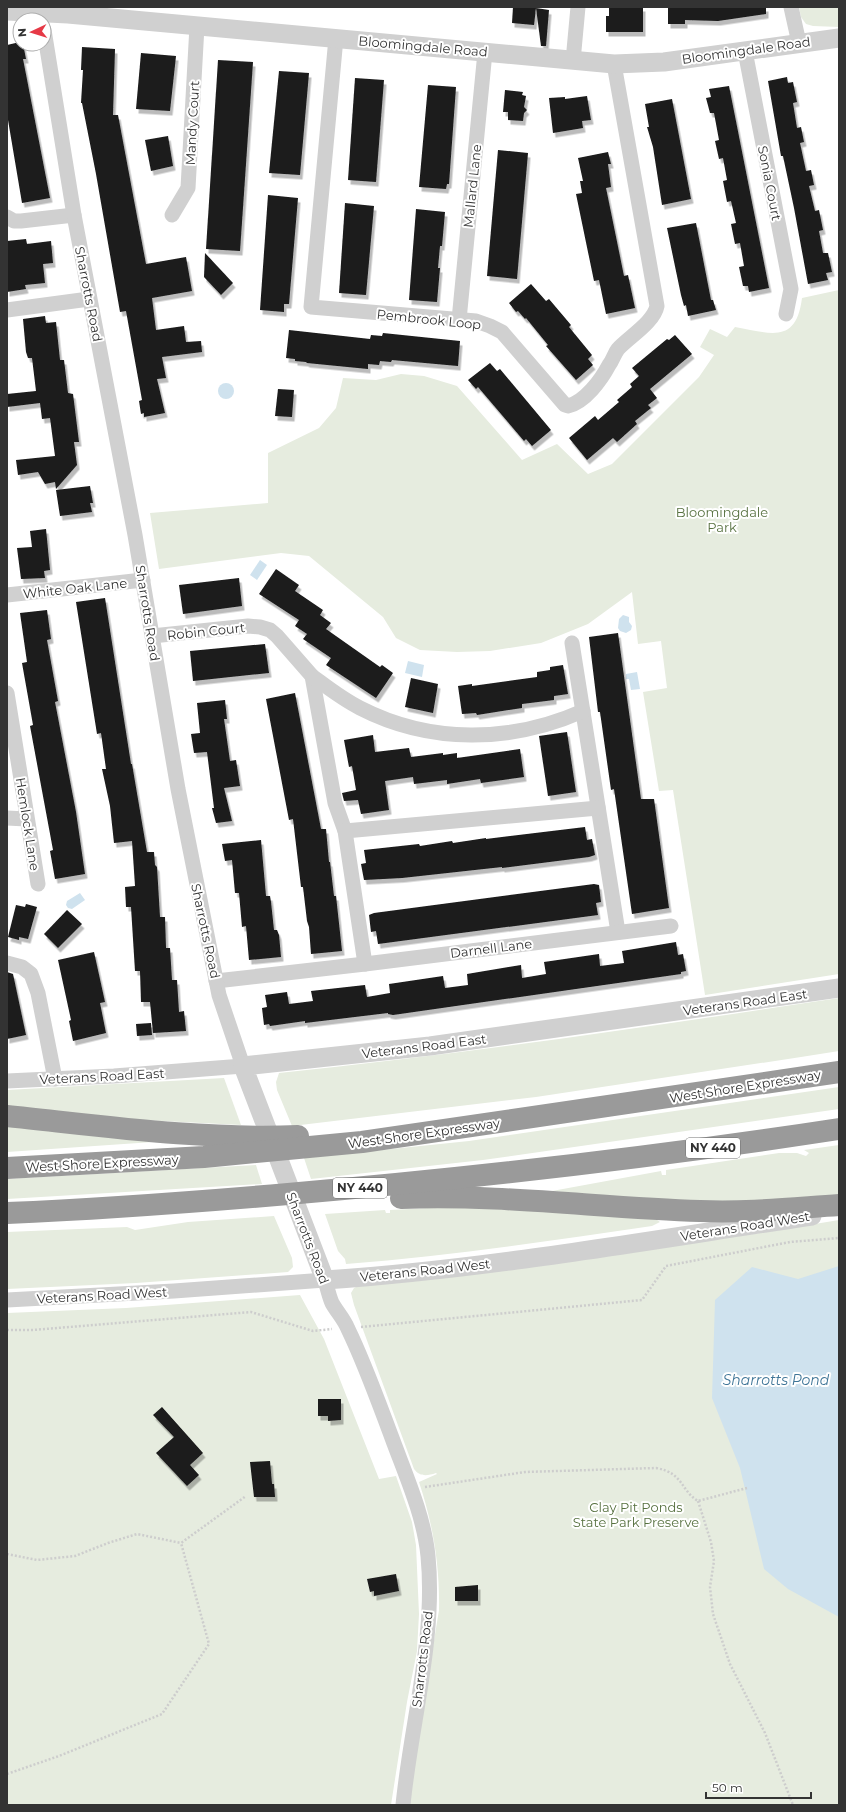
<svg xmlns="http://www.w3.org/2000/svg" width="846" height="1812" viewBox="0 0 846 1812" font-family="Montserrat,sans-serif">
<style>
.green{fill:#e6ecdf}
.water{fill:#cfe2ee}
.building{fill:#1a1a1a;filter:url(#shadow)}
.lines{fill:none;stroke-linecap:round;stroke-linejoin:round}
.path{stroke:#cdcdcd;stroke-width:2.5;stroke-dasharray:2 2;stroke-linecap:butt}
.minor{stroke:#d0d0d0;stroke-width:15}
.tertiary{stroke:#d0d0d0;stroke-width:19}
.motorway{stroke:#9a9a9a;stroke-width:22}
.labels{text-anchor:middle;stroke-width:4;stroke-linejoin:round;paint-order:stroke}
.shield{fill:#fff;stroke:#707070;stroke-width:1}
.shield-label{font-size:12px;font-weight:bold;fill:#333}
.street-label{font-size:13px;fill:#333;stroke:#fff}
.park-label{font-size:13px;fill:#56703f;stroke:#fff}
.water-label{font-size:14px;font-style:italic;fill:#3f7597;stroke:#fff}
</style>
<defs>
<filter id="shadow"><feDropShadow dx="2.5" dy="4.5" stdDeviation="0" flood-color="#0004"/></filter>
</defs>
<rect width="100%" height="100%" fill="#fff"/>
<g class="green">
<path d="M799,7h40v20l-26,-1 -7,-2 -5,-7z"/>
<path d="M839,290v684l-134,21 -32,-205 -14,1 -16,-99 24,-4 -6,-47 -23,3 -6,-52 -44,32 -47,19 -51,8 -33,1 -37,-2 -24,-12 -13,-21 -74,-61 -28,-3 -122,16 -9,-56 118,-10v-50l51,-25 17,-20 7,-30 33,2 25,-6 23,2 33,10 65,74 35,-16 31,30 24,-10 87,-87 15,-22 -14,-8 10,-18 17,8 8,-10c35,6 61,18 67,-29z"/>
<path d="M839,998v53l-38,6 -265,40 -244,29 -15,-36 -1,-8 3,-9c187,-19 374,-47 560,-75z"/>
<path d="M224,1078l17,47 -118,-6 -116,-10v-19z"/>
<path d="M839,1087v22l-356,51 -172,19 -7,-21 165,-17z"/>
<path d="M7,1123l146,19 -146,10z"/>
<path d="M839,1145v53l-132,6 -155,-13 109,-20 1,4h4v-5l113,-17h18l9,3 3,-3 -5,-3z"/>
<path d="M256,1165l6,19 -255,15v-20z"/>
<path d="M467,1206l189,13 4,3 -8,4c-102,15 -203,30 -306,38l-1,-5 -7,-8 -13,-37 60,-4 1,3h4v-3z"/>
<path d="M274,1216l18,42 1,9 -5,5 -152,11 -129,6v-57l120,-5 8,3 53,-8z"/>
<path d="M839,1220v585h-432l32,-195c1,-44 -6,-86 -20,-128l18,-8 -1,-1c-9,3 -16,4 -22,-4l-60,-164 -3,-12 3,-5 6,-3 394,-51z"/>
<path d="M300,1295l24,44 55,140 17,-3 16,46 4,23 3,69 -2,37 -10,51 -16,103h-384v-492l119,-5z"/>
</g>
<g class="water">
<circle cx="226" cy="391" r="8"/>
<path d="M260,560l7,5 -10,15 -7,-5z"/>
<path d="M623,615l6,2v5l3,4 -1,4 -5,3 -6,-2 -2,-3 1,-9z"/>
<path d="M408,661l16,4 -2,12 -17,-4z"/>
<path d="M637,672l3,17 -9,1 -2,-11h-3v-5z"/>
<path d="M80,893l5,7 -13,9 -4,-1 -2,-3 1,-4z"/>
<path d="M839,1266v351l-51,-28 -24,-20 -24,-101 -28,-70 3,-98 37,-33 46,12z"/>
</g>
<g class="building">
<path d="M513,7l23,1 -2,17 -22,-2z"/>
<path d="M609,7h34v25h-37v-16h3z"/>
<path d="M668,7h98v7l-48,7 -33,-1v4h-17z"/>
<path d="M536,8l13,2 -3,36h-5z"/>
<path d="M20,42v2h3l3,15h-3l27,139 -28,5 -15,-89v-69z"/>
<path d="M82,47l33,2 -2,66h5l28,149 40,-7 6,34 -40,7 4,32 28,-4 2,16 15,-1 1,11 -40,5 4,21 -9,1 8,34 -21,4v-4l-3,1 -2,-13 3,-1 -16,-89 -6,1 -24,-138 -14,-71h-1l2,-33h-2z"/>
<path d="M141,53l35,3 -6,55 -34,-2z"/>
<path d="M218,60l35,2 -13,189 -34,-2z"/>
<path d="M279,71l30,2 -9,102 -31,-2z"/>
<path d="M787,77l1,6 5,-1 4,20 -4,1 4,25 4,-1 3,15 -4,1 6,28 5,-1 3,15 -5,1 6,25 4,-1 4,20 -4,1 4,22h5l4,19 -6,1 2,7 -20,4 -14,-76 -11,-52h-2l-13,-75z"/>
<path d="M355,78l29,2 -8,102 -28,-2z"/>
<path d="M428,85l28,2 -7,97h-2l-1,5 -27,-2z"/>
<path d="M729,86l40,202 -20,4 -1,-6h-5l-4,-19 5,-1 -4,-23 -5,1 -4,-20 5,-1 -5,-22 -4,1 -4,-21 4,-1 -4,-22 -4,1 -4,-18 4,-1 -5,-27h-4l-4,-15 5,-1 -2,-8z"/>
<path d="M505,90l18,2 -1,3 4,1 -2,11 3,3 -3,3 -1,8 -15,-1v-8h-5z"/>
<path d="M587,96l4,24 -9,1 1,7 -30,5 -4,-35 16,-1v2z"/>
<path d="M672,99l19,100 -29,6 -9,-58 -6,-20h2l-4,-23z"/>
<path d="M168,136l5,30 -22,5 -6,-31z"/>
<path d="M498,150l30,3 -11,126 -30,-3z"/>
<path d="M608,152l3,12h-3l3,23 -5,1 18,88 4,-1 7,33 -29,6 -7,-34 -5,1 -18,-87 6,-1 -2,-12h3l-5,-23z"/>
<path d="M268,195l30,3 -9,106h-5v8l-24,-2z"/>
<path d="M345,203l29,3 -8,89 -27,-2z"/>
<path d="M416,209l29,3 -3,34h-2l-2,22h2l-3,34 -28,-2z"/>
<path d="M696,223l15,77h2l3,10 -28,6 -2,-11 -2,1 -3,-11 -14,-67z"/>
<path d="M26,239l1,5 24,-3 2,22 -10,1 2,19 -20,2 1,4 -19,3v-51z"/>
<path d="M205,253l28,30 -12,12 -17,-18z"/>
<path d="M531,284l15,17 3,-2 22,26 -2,2 23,28 -4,4 5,6 -17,15 -30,-34 2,-1 -22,-27 -1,1 -7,-8 -2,1 -7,-9z"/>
<path d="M45,316l1,7 10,-1 4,38h4l4,33 5,1 6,48h-5l3,23 -21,24 -1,-7 -10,2 -7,-12 -20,3 -2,-15 39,-4 -5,-38 -8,1 -2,-16 -33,4v-13l29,-3 -4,-33h-4l-2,-6 -3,-33z"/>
<path d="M289,330l81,9 1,-4 11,1 1,-3 77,8 -2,25 -66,-6 -1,2 -11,-1 -1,4 -11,-1v5l-61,-6 -1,-1 -11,-1v-2l-9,-1z"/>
<path d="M675,335l17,19 -42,35 7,9 -9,7 3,3 -16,13 2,3 -20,18 -4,-4 -26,22 -18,-22 26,-22 3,4 21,-18 -2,-2 15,-13 -2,-3 9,-8 -7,-8 35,-29 2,1z"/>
<path d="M490,363l7,8 3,-2 51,61 -19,16 -6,-7 -2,2 -46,-54 -2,2 -8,-9z"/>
<path d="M278,389l16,1 -2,27 -17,-1z"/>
<path d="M90,486l3,17h-3l2,9 -32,4 -4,-26z"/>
<path d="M46,529l4,41 -6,1 1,7 -24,1 -4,-31 15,-1 -2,-16z"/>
<path d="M276,569l23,16 -4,6 28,19 -3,5 11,8 -5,6 54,38 2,-2 11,8 -17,25 -50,-33 5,-7 -28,-19 4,-5 -12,-8 4,-6 -40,-26z"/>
<path d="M239,578l3,28 -59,8 -4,-29z"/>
<path d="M105,598l26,166h1l15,88h7l1,13 2,2 3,50h5l1,31h4l2,32h5l2,32 5,-1 2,20 -33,2 -3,-31h-9l-1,-31h-5l-4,-64h-5l-1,-20 10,-1 -3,-45 -18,2 -4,-37 -8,-37h4l-5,-36 -4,1 -21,-132z"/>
<path d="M47,610l4,29 -4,1 11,61 -3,1 21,110 9,62 -30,5 -5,-28 3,-1 -23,-124 3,-1 -11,-62 5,-1 -7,-49z"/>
<path d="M618,633l23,166h13l15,109 -37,6 -18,-125 -3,1 -11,-78h-2l-9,-75z"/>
<path d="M265,644l4,29 -76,8 -3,-30z"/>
<path d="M563,665l5,29 -14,2v4l-32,4v4l-45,7 -1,-2 -14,1 -4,-28 14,-2v2l65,-9v-5l13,-2v-3z"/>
<path d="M411,678l27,6 -5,29 -28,-6z"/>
<path d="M295,693l26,136h5l3,33h1l4,34h2l6,55 -31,3 -2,-27 -2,-6 -4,-34h-2l-8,-68 -4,1 -23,-121z"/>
<path d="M225,700l2,19h-3l6,42 6,-1 4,26 -16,2 8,33 -16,2 -4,-15h2l-7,-56 -13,1 -3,-19 9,-1 -3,-30z"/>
<path d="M567,732l9,60 -28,4 -9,-60z"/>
<path d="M373,735l2,17 34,-4 2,9 32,-4v2l14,-2v5l63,-9 4,28 -43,6 -1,-4 -33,5v-4l-33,4 -1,-7 -28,4 4,29 -28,4 -3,-14 -14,1 -2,-8 14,-3 -4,-24 -3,1 -5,-27z"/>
<path d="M585,827l2,13 5,-1 3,16 -6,2 -87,11v-1l-100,11 -38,2 -3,-16 5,-1 -2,-13 55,-6 1,2 32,-5 1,2 33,-5v1z"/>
<path d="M261,840l5,56h4l1,6 3,28h3l2,5 2,22 -32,3 -3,-34 -4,1 -3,-34h-4l-3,-33 -7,1 -3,-17z"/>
<path d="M594,884l5,1 2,17 -5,1 2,12 -220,29 -2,-13 -5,1 -2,-17 5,-2z"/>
<path d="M26,904l11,3 -9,32 -9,-2v3l-11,-3 8,-32 9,2z"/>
<path d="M67,910l15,14 -24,24 -14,-14z"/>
<path d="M676,942l2,13 5,-1 3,17 -5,1v2l-288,41 -5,-1v-1l-83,10v-2l-35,5 -1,-2 -5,1 -2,-17 5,-1 -2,-12 22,-3 2,12 24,-3 -2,-10 54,-6 2,12 23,-4 -1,-9 54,-8 2,12 23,-3 -1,-11 54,-9 1,13 24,-4 -2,-12 55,-8 1,12 24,-3 -2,-12z"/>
<path d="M94,952l11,50 -5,1 6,30 -33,8 -4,-20 2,-1 -13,-60z"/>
<path d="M7,972l6,2 13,61 -19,4z"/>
<path d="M151,1023l1,12 -15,1 -1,-12z"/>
<path d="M318,1399h23v21l-13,1v-5h-10z"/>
<path d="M162,1407l41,46 -13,12 9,10 -12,11 -31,-33 18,-16 -21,-22z"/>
<path d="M270,1461l2,23h2l1,13h-21l-4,-35z"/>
<path d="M396,1574l3,17 -25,5v-5l-4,1 -3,-13z"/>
<path d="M478,1585v16h-23v-14z"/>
</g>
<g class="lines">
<g class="path">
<path d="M361,1327l281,-27 24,-34 124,-24 49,-4"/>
<path d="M7,1330h26l218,-18 62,19 19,-2"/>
<path d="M425,1487l100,-15 131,-4c28,5 24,22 42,33l49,-13"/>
<path d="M698,1501l13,41 3,19 -4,26 3,27 17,50 35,69 28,72"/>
<path d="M7,1554l30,6 38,-4 33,-13 29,-9 44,9"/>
<path d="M7,1774l52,-18 103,-42 47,-70 -28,-101 65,-47"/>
</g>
<g class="minor">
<path d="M791,7l8,36"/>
<path d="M336,38l-25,269 165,14 14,5 12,6 63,73 3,1c17,-4 33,-26 41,-41 4,-5 5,-11 9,-16 11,-12 36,-27 39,-43l-43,-242"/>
<path d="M745,51l46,238 -5,25"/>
<path d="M573,61l5,-54"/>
<path d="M172,215l16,-27 9,-162"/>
<path d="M7,217l7,4h7l53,-6"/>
<path d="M7,310l82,-11"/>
<path d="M459,320l26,-268"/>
<path d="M7,595l136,-15"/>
<path d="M152,636l96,-10 12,1 10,3 7,6 35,40 23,127 10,28 20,133"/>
<path d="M572,643l46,289"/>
<path d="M312,676c15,11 30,23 48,32 70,36 151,35 223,3"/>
<path d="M7,693l31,191"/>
<path d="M7,818l19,1"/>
<path d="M345,831l253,-23"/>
<path d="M7,963l15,4 9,7 7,19 17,86"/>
<path d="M216,981l149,-17 306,-38"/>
<path d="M7,1081l107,-5 129,-10 -24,-71 -41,-206 -43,-254 -61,-320 -30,-185"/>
<path d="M7,1300l167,-9 151,-11c2,7 4,16 7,23 5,9 12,16 16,26 17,35 30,72 44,109 14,38 32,78 36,118 8,83 -17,167 -25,249"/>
</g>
<g class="tertiary">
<path d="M7,11l61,3 546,50 50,-2 175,-24"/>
<path d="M812,1216c-162,24 -324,53 -487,64l-82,-214 187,-20 409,-58"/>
</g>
<g class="motorway">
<path d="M7,1116c96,10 194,24 291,20"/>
<path d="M7,1168l197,-11 158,-15 477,-70"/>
<path d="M401,1198c100,-4 200,10 299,13 47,2 93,-3 139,-6"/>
<path d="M7,1213c94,-4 187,-11 281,-19 185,-16 368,-37 551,-65"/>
</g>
</g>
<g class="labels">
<g class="shield">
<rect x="686" y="1138" width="54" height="20" rx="3"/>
<rect x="333" y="1178" width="54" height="20" rx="3"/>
</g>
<g class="shield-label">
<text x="713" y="1152">NY 440</text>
<text x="360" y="1192">NY 440</text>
</g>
<g class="street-label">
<text transform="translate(423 46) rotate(5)" y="5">Bloomingdale Road</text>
<text transform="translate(746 50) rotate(-8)" y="5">Bloomingdale Road</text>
<text transform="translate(192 123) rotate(-87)" y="5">Mandy Court</text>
<text transform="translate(770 183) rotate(79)" y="5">Sonia Court</text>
<text transform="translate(472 186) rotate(-84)" y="5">Mallard Lane</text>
<text transform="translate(89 294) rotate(79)" y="5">Sharrotts Road</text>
<text transform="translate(429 319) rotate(6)" y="5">Pembrook Loop</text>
<text transform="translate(75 588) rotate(-6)" y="5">White Oak Lane</text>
<text transform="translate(148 613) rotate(81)" y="5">Sharrotts Road</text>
<text transform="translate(206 631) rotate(-6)" y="5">Robin Court</text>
<text transform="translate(28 824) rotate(81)" y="5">Hemlock Lane</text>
<text transform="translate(206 931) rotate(78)" y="5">Sharrotts Road</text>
<text transform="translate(491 948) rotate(-7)" y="5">Darnell Lane</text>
<text transform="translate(745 1002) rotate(-8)" y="5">Veterans Road East</text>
<text transform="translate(424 1046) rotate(-7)" y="5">Veterans Road East</text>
<text transform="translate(102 1076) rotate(-3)" y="5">Veterans Road East</text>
<text transform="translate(745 1086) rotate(-9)" y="5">West Shore Expressway</text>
<text transform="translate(424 1133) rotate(-8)" y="5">West Shore Expressway</text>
<text transform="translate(102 1163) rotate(-3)" y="5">West Shore Expressway</text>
<text transform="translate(745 1226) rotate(-9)" y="5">Veterans Road West</text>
<text transform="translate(308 1238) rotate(69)" y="5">Sharrotts Road</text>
<text transform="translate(425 1270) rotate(-6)" y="5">Veterans Road West</text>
<text transform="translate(102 1295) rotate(-3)" y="5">Veterans Road West</text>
<text transform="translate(422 1659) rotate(-83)" y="5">Sharrotts Road</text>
</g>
<g class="park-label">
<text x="722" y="517">Bloomingdale<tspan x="722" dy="15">Park</tspan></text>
<text x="636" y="1512">Clay Pit Ponds<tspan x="636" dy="15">State Park Preserve</tspan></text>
</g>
<g class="water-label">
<text x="776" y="1385">Sharrotts Pond</text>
</g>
</g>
<rect width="846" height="1812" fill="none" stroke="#333333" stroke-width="16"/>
<g transform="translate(32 32) rotate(266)"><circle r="19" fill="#ffffff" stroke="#adadad"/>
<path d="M0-3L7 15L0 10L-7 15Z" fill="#e63946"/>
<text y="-6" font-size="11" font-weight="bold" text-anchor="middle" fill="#333333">N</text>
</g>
<path d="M706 1792v6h105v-6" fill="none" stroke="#333333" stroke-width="2"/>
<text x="712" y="1792" font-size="12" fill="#333333" stroke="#ffffff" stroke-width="3" paint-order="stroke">50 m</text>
</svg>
